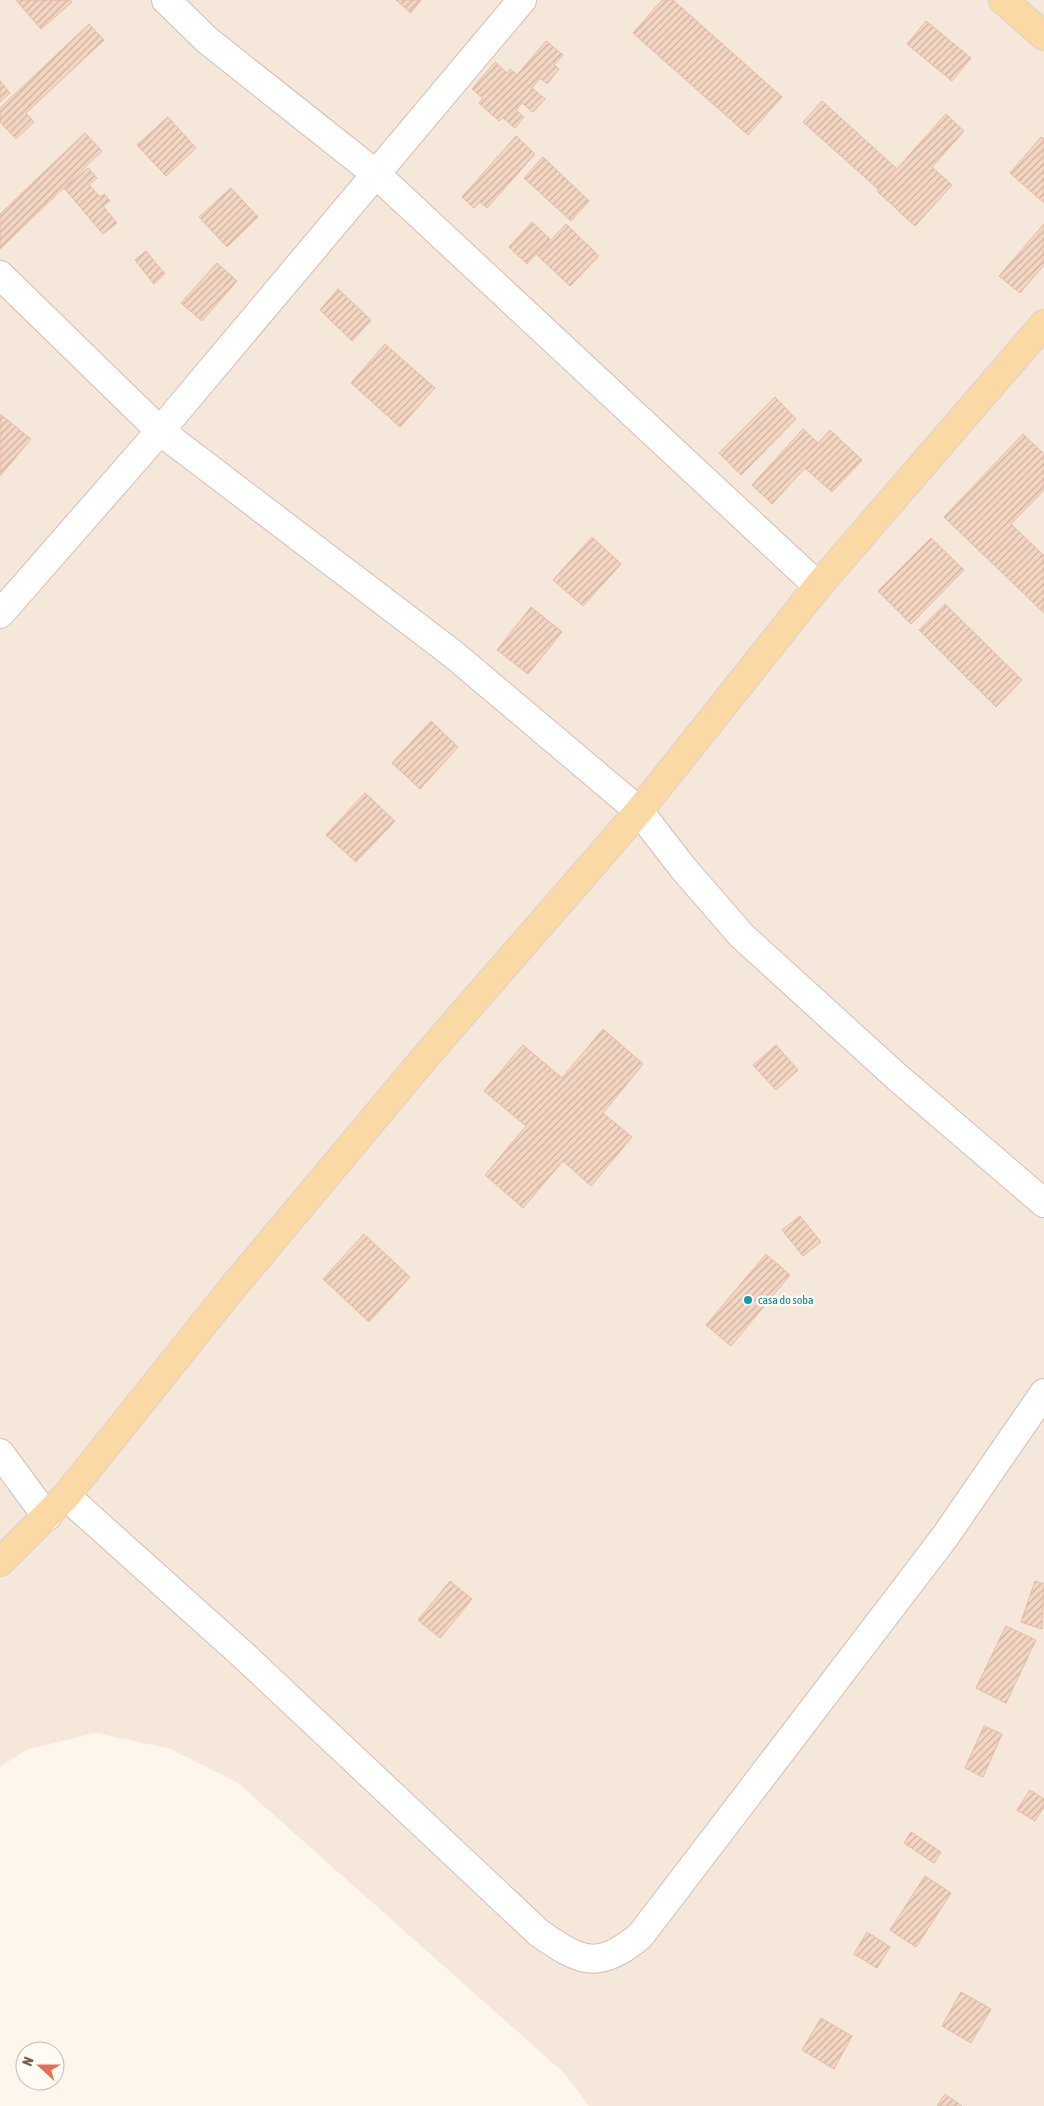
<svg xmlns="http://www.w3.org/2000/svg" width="1044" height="2106" viewBox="0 0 1044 2106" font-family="'Asap Condensed',sans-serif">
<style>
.residential{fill:#f5e8da}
.building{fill:url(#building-hatch);stroke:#e6bba3}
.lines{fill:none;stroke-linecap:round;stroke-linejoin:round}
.street-casing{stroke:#d1beb0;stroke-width:30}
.primary-casing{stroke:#dad1cd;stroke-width:30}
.street{stroke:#fff;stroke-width:28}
.primary{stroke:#fbd9a5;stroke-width:28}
.culture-dot{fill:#0f9aa8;stroke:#fffaf3;stroke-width:2}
.labels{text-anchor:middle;stroke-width:5;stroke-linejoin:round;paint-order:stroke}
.culture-label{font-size:12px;fill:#0d838f;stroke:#fffaf3;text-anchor:start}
</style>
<defs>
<pattern id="building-hatch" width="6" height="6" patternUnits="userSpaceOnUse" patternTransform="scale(1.25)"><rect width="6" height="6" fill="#f3d5c3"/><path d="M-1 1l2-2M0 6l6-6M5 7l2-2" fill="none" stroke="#cab0a1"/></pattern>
</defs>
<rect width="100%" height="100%" fill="#fdf6ec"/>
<path class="residential" d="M0,0h1044v2106h-455l-25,-33 -326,-290 -70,-35 -73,-15 -69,17 -26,17z"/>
<g class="building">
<path d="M16,0h54l2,2 -31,27z"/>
<path d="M396,0h25l-10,13z"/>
<path d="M662,0h11l109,97 -34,38 -115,-102z"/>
<path d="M926,21l45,37 -19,23 -45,-37z"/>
<path d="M89,24l15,16 -78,73 8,9 -18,17 -16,-17v-14z"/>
<path d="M546,41l17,14 -9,10 5,4 -12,15 -7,-6 -8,10 13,11 -12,13 -11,-9 -6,7 8,7 -9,11 -12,-10 -4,3 -20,-18 4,-5 -11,-9 23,-27 12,11 3,-4 7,6z"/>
<path d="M0,81l10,12 -10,9z"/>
<path d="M822,101l74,67 -18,21 -75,-67z"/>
<path d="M946,114l18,17 -32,36 20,18 -37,41 -38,-35z"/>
<path d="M168,117l28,31 -30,28 -29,-31z"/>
<path d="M85,133l17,18 -102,98v-35z"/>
<path d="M516,136l19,18 -48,54 -7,-6 -6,6 -12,-11z"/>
<path d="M1041,137l3,2v64l-34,-30z"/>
<path d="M543,157l46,44 -18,20 -47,-43z"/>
<path d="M88,168l9,10 -8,7 11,12 4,-3 6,7 -7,5 14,17 -14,11 -39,-46z"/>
<path d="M231,188l27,29 -31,30 -28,-30z"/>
<path d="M532,222l18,17 -23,25 -18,-17z"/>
<path d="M566,224l33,32 -29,30 -33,-31z"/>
<path d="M1044,224v41l-24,28 -21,-17z"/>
<path d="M146,251l19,23 -11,10 -19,-24z"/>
<path d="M217,263l20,18 -35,40 -21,-18z"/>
<path d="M338,289l33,31 -19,21 -32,-31z"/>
<path d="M385,344l50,44 -35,39 -49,-44z"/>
<path d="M775,397l21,22 -55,56 -22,-22z"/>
<path d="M0,414l31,25 -31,37z"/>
<path d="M803,429l15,14 12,-13 32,30 -30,32 -27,-24 -33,36 -20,-19z"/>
<path d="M1023,434l21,20v36l-33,34 33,32v57l-100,-96z"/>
<path d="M592,537l29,27 -38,42 -30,-26z"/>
<path d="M931,538l33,32 -53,54 -33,-33z"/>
<path d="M945,604l77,76 -26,27 -77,-77z"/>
<path d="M531,607l31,25 -34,42 -31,-24z"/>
<path d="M431,721l27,26 -38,42 -28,-26z"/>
<path d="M365,793l30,28 -39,41 -30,-27z"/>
<path d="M603,1029l40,35 -40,49 29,24 -41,49 -28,-25 -40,47 -38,-33 41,-49 -42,-35 39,-46 39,33z"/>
<path d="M776,1045l22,25 -22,20 -23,-25z"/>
<path d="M800,1216l21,26 -18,14 -21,-26z"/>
<path d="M364,1234l46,43 -41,45 -46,-43z"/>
<path d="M766,1254l24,21 -59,71 -25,-21z"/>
<path d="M450,1581l22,18 -32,39 -22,-18z"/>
<path d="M1035,1581l9,3 -2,45 -21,-7z"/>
<path d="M1006,1626l30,14 -30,63 -30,-15z"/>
<path d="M984,1726l18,8 -19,43 -18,-9z"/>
<path d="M1030,1790l14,9v8l-9,14 -18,-11z"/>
<path d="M911,1832l30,20 -7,11 -30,-20z"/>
<path d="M925,1876l26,17 -35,54 -26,-17z"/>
<path d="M867,1932l23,15 -13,21 -23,-14z"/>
<path d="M961,1992l30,17 -20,34 -29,-17z"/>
<path d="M821,2018l31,18 -18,33 -32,-19z"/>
<path d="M945,2094l17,12h-25z"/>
</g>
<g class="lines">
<defs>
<g id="street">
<path d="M166,0l41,40 169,134 442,412"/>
<path d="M0,275l160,156 293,223 186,157 44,57 59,68 155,141 147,126"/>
<path d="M0,614l160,-183 362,-431"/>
<path d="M0,1453l47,64"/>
<path d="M66,1496l176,158 297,279c43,30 59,37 101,3l304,-398 100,-145"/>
</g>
<g id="primary">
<path d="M1003,0l41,36"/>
<path d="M0,1562l66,-66 163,-204 198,-237 212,-244 179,-225 226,-262"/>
</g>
</defs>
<use href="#street" class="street-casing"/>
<use href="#primary" class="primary-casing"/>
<use href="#street" class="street"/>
<use href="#primary" class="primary"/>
</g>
<circle class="culture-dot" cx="748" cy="1300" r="5"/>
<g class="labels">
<g class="culture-label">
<text x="758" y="1304">casa do soba</text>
</g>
</g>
<g transform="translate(40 2066) rotate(291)"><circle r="24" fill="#fffaf3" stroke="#cabbb1"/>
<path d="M0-4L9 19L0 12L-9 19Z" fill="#e76f51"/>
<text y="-8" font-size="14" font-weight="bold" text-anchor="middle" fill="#7a5c4d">N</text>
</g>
</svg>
